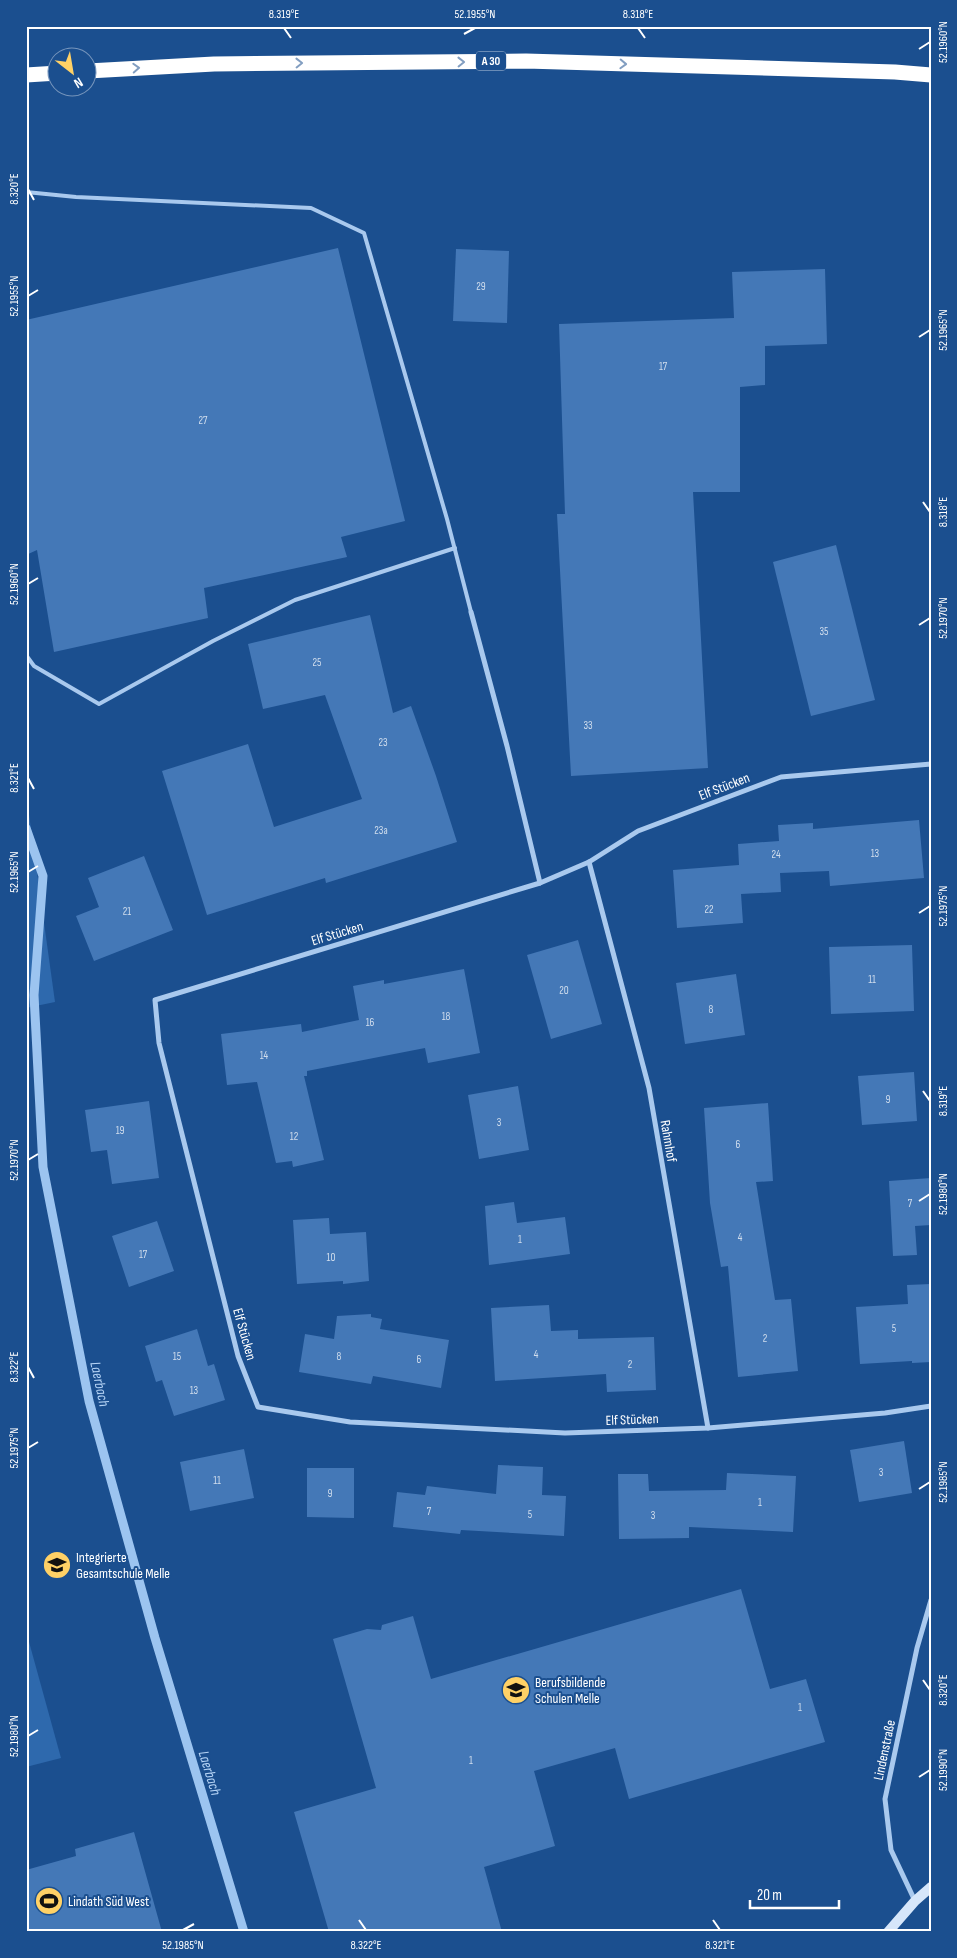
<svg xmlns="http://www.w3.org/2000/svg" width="957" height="1958" viewBox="0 0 957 1958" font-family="'Sofia Sans Condensed',sans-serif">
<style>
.green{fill:#2e69ad}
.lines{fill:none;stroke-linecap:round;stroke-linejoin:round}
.stream{stroke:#9cc4f0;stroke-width:9}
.building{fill:#4478b7}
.lane{stroke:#a9c9ee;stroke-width:4}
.street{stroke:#a9c9ee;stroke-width:5}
.secondary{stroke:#d6e6fa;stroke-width:10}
.highway{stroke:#fff;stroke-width:15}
.oneway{stroke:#829ec1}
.ticks{fill:none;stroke:#fff;stroke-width:2}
.labels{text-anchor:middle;stroke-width:4;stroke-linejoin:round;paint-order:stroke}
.number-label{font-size:11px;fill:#d0dded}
.shield{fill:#1b4f8f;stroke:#bbcadd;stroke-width:1}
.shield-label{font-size:12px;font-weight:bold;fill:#fff}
.street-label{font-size:14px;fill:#fff;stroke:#1b4f8f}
.poi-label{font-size:14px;fill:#fff;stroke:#1b4f8f;text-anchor:start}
.water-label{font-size:15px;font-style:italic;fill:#b5d3f5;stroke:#1b4f8f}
.neatline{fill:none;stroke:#fff;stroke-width:2}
.ticks-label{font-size:12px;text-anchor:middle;fill:#fff}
</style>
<rect width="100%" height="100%" fill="#1b4f8f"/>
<g class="green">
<path d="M26,793l29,209 -29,6z"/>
<path d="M26,1631l35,127 -35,9z"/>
</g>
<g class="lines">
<path class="stream" d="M26,828l17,48 -9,119 9,172 46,234 66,237 89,294"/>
</g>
<g class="building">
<path d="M338,248l67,273 -64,16 6,20 -143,31 4,30 -154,34 -17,-102 -11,5v-235z"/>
<path d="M456,249l53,2 -2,72 -54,-2z"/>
<path d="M825,269l2,75 -62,2v39l-25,2v105h-47l15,276 -137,8 -14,-262h8l-6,-190 175,-6 -2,-46z"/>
<path d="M836,545l39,155 -64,16 -38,-154z"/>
<path d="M370,615l23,98 18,-7 25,70 21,66 -131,41 -1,-5 -118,37 -45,-144 86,-27 26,83 88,-28 -37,-104 -62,14 -15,-65z"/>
<path d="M919,820l5,58 -94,8 -1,-15 -49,2 1,19 -40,2 2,29 -66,5 -4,-58 66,-5 -1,-21 41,-3 -1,-16 35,-2v6z"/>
<path d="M144,856l29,74 -79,31 -18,-45 23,-9 -11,-29z"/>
<path d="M578,940l24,84 -51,15 -24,-84z"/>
<path d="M912,945l2,66 -83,3 -2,-67z"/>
<path d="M464,969l16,84 -52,10 -3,-15 -118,23v5h-3l20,84 -31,7 -1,-6 -16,2 -19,-81 -30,3 -6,-51 80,-10 1,8 57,-12 -6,-34 31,-6v4z"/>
<path d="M736,974l9,61 -60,9 -9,-61z"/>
<path d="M914,1072l3,49 -55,4 -4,-49z"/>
<path d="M518,1086l11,64 -50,9 -11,-64z"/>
<path d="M149,1101l10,77 -47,6 -5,-34 -16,2 -6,-42z"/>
<path d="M768,1103l5,78 -17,1 19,118 16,-1 7,72 -60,6 -10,-111 -7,1 -11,-64 -6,-95z"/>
<path d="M931,1178v47l-16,1 2,29 -24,1 -4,-75z"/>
<path d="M514,1202l3,21 48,-6 5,37 -81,11 -4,-59z"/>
<path d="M329,1218l1,16 36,-2 3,49 -26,3v-3l-46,3 -4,-64z"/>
<path d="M157,1221l17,50 -45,16 -17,-51z"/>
<path d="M931,1284v78l-19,1v-2l-52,3 -4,-57 52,-3 -1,-19z"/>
<path d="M549,1305l2,26 27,-1v9l76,-2 2,53 -49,2 -1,-18 -111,7 -4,-73z"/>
<path d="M371,1314v3l11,2 -2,10 69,11 -8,48 -68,-12 -2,8 -72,-12 6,-38 29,5 3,-23z"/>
<path d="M197,1329l11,37 6,-2 11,36 -51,16 -12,-36 -6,2 -11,-36z"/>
<path d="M904,1441l8,52 -53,9 -9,-52z"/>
<path d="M244,1449l10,49 -64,13 -10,-49z"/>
<path d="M498,1465l45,2 -1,28 24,1 -2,40 -103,-6 -1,4 -67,-7 4,-35 28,3 2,-9 69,8z"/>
<path d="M307,1468h47v50l-47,-1z"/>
<path d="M727,1473l69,3 -3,56 -104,-5v11l-70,1 -1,-65h30l1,17 77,-1z"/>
<path d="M741,1589l29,100 36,-10 19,63 -196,57 -14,-51 -81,23 21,75 -71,21 18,65h-173l-35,-120 82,-24 -43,-149 34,-10 14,1 1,-5 31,-9 18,63z"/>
<path d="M134,1832l28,100h-136v-62l50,-14 -1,-7z"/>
</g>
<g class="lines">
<g class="lane">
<path d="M26,192l50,5 235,11 53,25 83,286 24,93"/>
<path d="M26,655l8,11 65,38 114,-63 82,-41 160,-52"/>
</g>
<g class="street">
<path d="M471,612l36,134 33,137"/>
<path d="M931,764l-150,13 -143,54 -49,31 -49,21 -385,117 4,43 79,313 20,51 92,15 215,11 143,-5 177,-15 46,-7"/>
<path d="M589,862l60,226 59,340"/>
<path d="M915,1901l-24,-51 -6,-51 32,-151 14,-48"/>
</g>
<path class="secondary" d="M888,1932l27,-31 16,-14"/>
<g class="highway">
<path d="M88,71l126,-7 312,-3 369,11 36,3"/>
<path d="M26,75l32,-2"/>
</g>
</g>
<defs><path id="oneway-chevron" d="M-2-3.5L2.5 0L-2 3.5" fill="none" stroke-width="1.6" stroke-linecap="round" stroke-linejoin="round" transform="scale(1.25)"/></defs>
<g class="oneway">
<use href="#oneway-chevron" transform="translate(461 62) rotate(-1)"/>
<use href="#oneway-chevron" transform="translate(299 63) rotate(-1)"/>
<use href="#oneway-chevron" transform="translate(623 64) rotate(2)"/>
<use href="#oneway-chevron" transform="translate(136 68) rotate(-3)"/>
</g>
<path class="ticks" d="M284,28l7,10M638,28l7,10M464,34l11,-6M919,49l11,-7M28,189l6,11M28,296l10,-6M919,337l11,-7M923,502l7,10M28,584l10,-6M919,625l11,-7M28,778l6,11M28,872l10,-6M919,913l11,-7M923,1091l7,10M28,1160l10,-6M919,1201l11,-7M28,1367l6,11M28,1448l10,-6M919,1489l11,-7M923,1680l7,10M28,1736l10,-6M919,1777l11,-7M359,1920l7,10M713,1920l7,10M183,1930l11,-6"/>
<defs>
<symbol id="school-disc" viewBox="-11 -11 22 22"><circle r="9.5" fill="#ffd166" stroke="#1b4f8f"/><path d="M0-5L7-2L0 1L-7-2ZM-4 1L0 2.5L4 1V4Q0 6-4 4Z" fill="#111"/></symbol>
<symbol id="stadium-disc" viewBox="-11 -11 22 22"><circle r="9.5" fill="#ffd166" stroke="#1b4f8f"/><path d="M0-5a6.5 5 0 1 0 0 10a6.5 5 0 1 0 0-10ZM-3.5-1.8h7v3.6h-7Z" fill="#111"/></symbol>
</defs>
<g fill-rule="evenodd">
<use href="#school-disc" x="41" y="1549" width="32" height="32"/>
<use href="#school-disc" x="500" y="1674" width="32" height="32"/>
<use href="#stadium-disc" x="33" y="1885" width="32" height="32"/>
</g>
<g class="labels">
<g class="number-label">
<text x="481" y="290">29</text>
<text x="663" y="370">17</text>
<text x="203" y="424">27</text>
<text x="824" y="635">35</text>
<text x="317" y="666">25</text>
<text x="588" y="729">33</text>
<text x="383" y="746">23</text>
<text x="381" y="834">23a</text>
<text x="875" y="857">13</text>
<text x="776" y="858">24</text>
<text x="709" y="913">22</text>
<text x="127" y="915">21</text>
<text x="872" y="983">11</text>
<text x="564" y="994">20</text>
<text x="711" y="1013">8</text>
<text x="446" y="1020">18</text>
<text x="370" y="1026">16</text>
<text x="264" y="1059">14</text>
<text x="888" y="1103">9</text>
<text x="499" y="1126">3</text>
<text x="120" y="1134">19</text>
<text x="294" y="1140">12</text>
<text x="738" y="1148">6</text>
<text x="910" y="1207">7</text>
<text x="740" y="1241">4</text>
<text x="520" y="1243">1</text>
<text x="143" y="1258">17</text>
<text x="331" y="1261">10</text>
<text x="894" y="1332">5</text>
<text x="765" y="1342">2</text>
<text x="536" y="1358">4</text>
<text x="177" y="1360">15</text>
<text x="339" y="1360">8</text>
<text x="419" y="1363">6</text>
<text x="630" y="1368">2</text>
<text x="194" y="1394">13</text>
<text x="881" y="1476">3</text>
<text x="217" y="1484">11</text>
<text x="330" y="1497">9</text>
<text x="760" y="1506">1</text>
<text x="429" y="1515">7</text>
<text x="530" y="1518">5</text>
<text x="653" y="1519">3</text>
<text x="800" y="1711">1</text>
<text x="471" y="1764">1</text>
</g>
<rect class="shield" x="476" y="51.5" width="30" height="19" rx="4"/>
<g class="shield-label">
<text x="491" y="65">A 30</text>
</g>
<g class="street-label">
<text transform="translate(724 786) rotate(-21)" y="5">Elf Stücken</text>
<text transform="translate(337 933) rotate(-17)" y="5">Elf Stücken</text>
<text transform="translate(669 1141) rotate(80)" y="5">Rahmhof</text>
<text transform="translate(245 1334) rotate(74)" y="5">Elf Stücken</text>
<text transform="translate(632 1419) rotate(-2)" y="5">Elf Stücken</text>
<text transform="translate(884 1750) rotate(-78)" y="5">Lindenstraße</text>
</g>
<g class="poi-label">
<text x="76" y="1562">Integrierte<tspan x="76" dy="16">Gesamtschule Melle</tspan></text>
<text x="535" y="1687">Berufsbildende<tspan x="535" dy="16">Schulen Melle</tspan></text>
<text x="68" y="1906">Lindath Süd West</text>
</g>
<g class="water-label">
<text transform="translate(100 1384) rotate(78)" y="5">Laerbach</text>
<text transform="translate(210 1773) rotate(73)" y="5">Laerbach</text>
</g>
</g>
<rect width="957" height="1958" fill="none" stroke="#1b4f8f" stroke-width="55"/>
<g transform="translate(72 72) rotate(149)"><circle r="24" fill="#1b4f8f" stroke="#7695bc"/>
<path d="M0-4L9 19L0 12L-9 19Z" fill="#ffd166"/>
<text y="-8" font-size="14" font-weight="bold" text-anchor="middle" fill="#ffffff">N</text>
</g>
<path d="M750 1900v8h89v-8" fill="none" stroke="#ffffff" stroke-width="2.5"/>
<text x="757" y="1900" font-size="15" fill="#ffffff" stroke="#1b4f8f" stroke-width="4" paint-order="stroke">20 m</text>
<rect x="28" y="28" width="902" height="1902" class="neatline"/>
<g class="ticks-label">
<text x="284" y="18">8.319°E</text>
<text x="475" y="18">52.1955°N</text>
<text x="638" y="18">8.318°E</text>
<text transform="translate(943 42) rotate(-90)" y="4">52.1960°N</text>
<text transform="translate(14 189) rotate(-90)" y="4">8.320°E</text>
<text transform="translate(14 296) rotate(-90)" y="4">52.1955°N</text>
<text transform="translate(943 330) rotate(-90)" y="4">52.1965°N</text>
<text transform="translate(943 512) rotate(-90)" y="4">8.318°E</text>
<text transform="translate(14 584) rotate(-90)" y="4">52.1960°N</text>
<text transform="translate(943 618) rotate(-90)" y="4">52.1970°N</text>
<text transform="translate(14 778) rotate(-90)" y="4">8.321°E</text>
<text transform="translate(14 872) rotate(-90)" y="4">52.1965°N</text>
<text transform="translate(943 906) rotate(-90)" y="4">52.1975°N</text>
<text transform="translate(943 1101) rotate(-90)" y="4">8.319°E</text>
<text transform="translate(14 1160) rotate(-90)" y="4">52.1970°N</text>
<text transform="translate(943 1194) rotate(-90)" y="4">52.1980°N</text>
<text transform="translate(14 1367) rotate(-90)" y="4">8.322°E</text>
<text transform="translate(14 1448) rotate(-90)" y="4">52.1975°N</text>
<text transform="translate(943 1482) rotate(-90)" y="4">52.1985°N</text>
<text transform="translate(943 1690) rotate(-90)" y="4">8.320°E</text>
<text transform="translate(14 1736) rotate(-90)" y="4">52.1980°N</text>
<text transform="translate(943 1770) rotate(-90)" y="4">52.1990°N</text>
<text x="183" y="1949">52.1985°N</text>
<text x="366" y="1949">8.322°E</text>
<text x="720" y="1949">8.321°E</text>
</g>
</svg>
